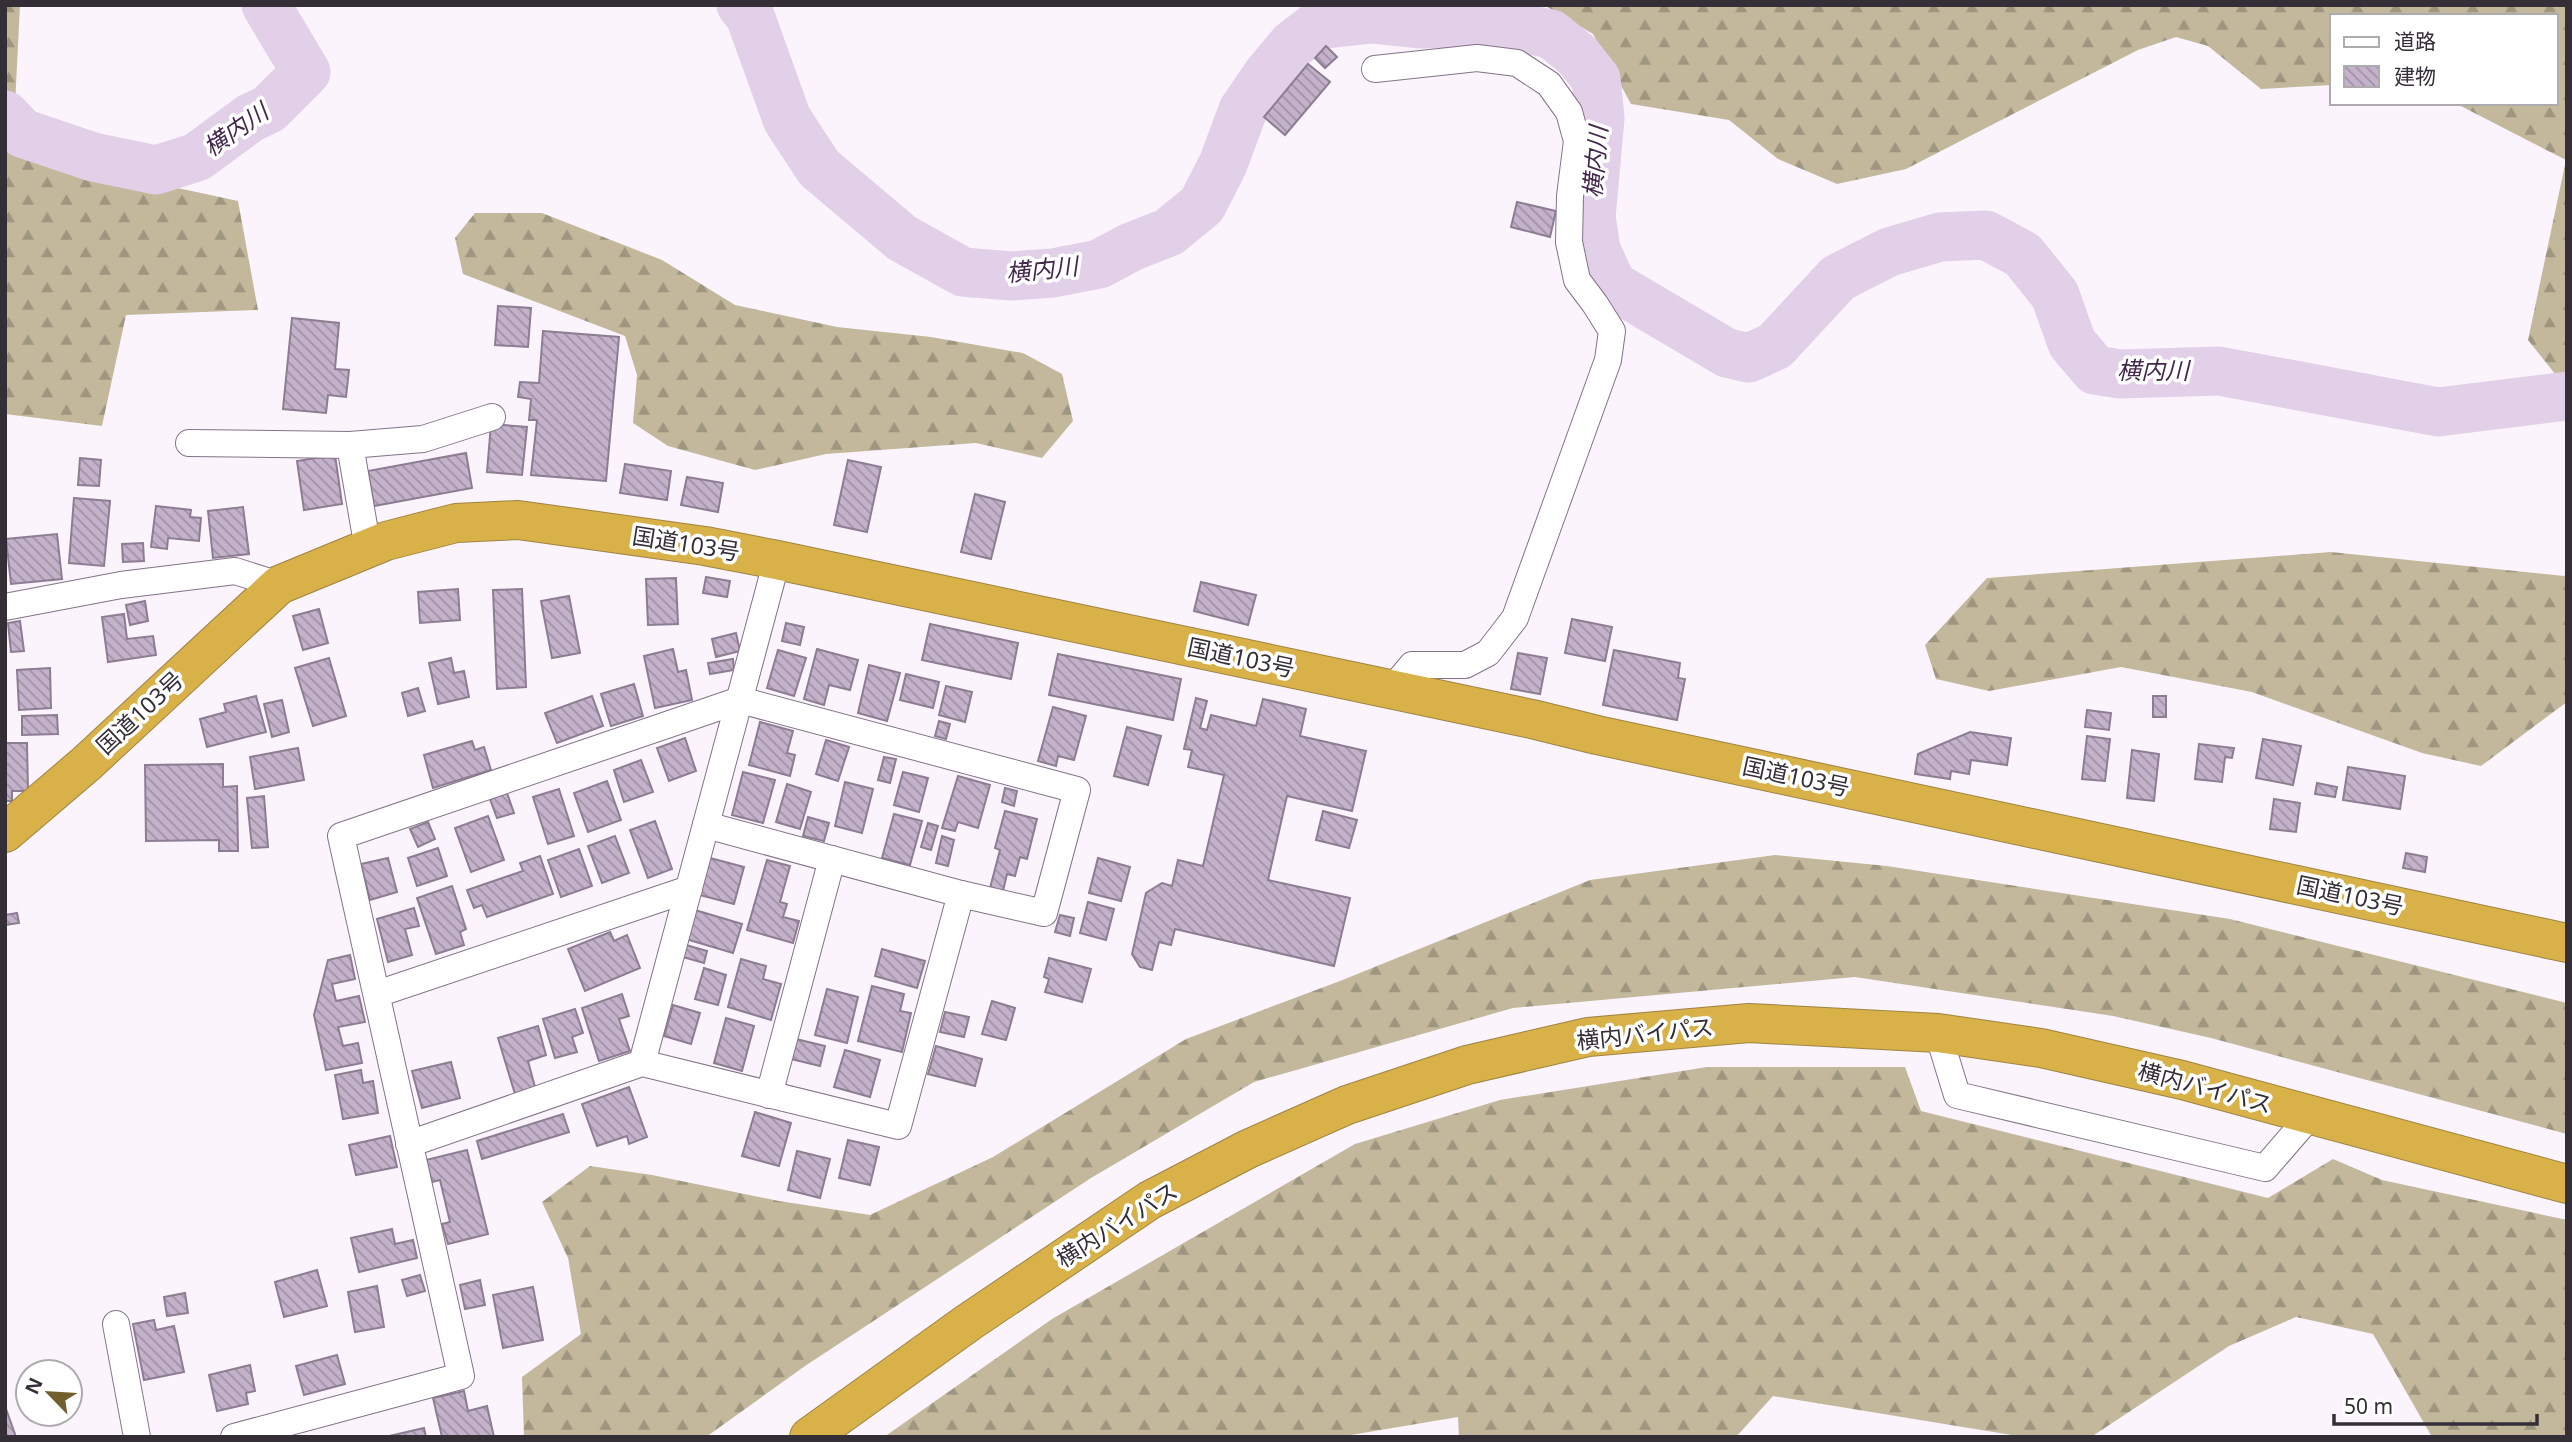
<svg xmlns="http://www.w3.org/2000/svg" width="2572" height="1442" viewBox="0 0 2572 1442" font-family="'Noto Sans','Noto Sans JP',sans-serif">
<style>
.forest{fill:url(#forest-firs)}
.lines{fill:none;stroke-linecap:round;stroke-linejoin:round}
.river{stroke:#e2cfe8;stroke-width:49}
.building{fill:url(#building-back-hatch);stroke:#8d7d92;stroke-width:2}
.minor-casing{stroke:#837389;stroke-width:28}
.highway-casing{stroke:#9f8342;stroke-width:40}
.minor{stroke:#fff;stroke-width:26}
.highway{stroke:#d8b148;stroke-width:38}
.labels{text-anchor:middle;stroke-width:7;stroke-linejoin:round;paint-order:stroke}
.street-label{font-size:23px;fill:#342e37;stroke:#fff}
.water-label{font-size:24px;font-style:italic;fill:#43284c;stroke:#fff}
</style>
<defs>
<pattern id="forest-firs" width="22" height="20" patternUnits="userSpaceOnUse" patternTransform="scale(1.75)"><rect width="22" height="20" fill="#c3b89c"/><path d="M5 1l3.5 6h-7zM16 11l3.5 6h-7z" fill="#9f9680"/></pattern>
<pattern id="building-back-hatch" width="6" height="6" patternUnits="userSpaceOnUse" patternTransform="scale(1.75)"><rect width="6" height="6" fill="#c4b2cb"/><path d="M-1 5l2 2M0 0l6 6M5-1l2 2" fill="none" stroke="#a091a6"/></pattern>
</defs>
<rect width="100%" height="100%" fill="#fbf4fd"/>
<g class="forest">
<path d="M5,5h15l-5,100 42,57 181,39 20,109 -132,5 -24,111 -97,-12z"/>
<path d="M1544,5h1023v384l-39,-49 38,-180 -111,-57h101v-87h-224v69l-71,4 -53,-43 -32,-9 -38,13 -232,119 -69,15 -59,-25 -49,-39 -98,-16 -38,-70z"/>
<path d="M475,213h67l120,47 73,45 102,22 94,10 92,16 39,21 11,47 -31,37 -66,-15 -150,11 -71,16 -87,-24 -35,-23 4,-48 -12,-39 -162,-62 -8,-36z"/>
<path d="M2331,552l233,24 3,-3v129l-86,64 -59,-13 -170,-61 -131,-25 -132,24 -53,-12 -11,-34 62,-67z"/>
<path d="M1775,855l112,11 343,53 337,84v131l-356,-96 -98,-22 -258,-39 -342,31 -259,74 -163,96 -286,188 -99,71h-182l-2,-60 59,-43 -13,-76 -26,-56 48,-36 62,9 127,26 91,14 123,-58 193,-118 154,-58 250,-101z"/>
<path d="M1707,1067h198l16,44 347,87 65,-39 49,21 185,40v217h-135l-59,-103 -77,-17 -67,29 -138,91h-67l-251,-41 -37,41h-277l-1,-20 -119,20h-455l168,-118 303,-175 145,-44z"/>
</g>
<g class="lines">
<g class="river">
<path d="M741,5l9,11 37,103 32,49 83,70 61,34 48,4 42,-3 46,-9 32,-17 38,-15 33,-27 21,-41 20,-54 24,-35 25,-30 26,-20 53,-6 48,5 77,-1 55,11 26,21 19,24 4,39 -9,99 5,33 16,35 115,68 22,5 26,-12 63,-68 51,-26 51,-15 46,-2 37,20 32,40 17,48 23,27 25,4 99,-3 219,41 129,-16"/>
<path d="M5,115l17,18 71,24 63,13 41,-13 53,-39 19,-9 37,-37 -40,-67"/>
</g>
</g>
<g class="building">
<path d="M1326,46l11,11 -12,11 -10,-10z"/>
<path d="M1308,64l22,18 -45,53 -21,-18z"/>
<path d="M1517,202l39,9 -6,26 -39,-10z"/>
<path d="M498,306l33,2 -3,39 -33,-2z"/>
<path d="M292,318l47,5 -4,46 14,1 -3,27 -18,-2 -2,18 -43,-4z"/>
<path d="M543,331l76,6 -13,144 -75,-6 6,-55h-8l2,-21 -13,-2 2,-15 19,1z"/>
<path d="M491,424l36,3 -5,48 -35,-3z"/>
<path d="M466,453l6,35 -98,18 -6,-35z"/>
<path d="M335,455l7,49 -38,6 -7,-49z"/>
<path d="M80,458l21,2 -2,26 -21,-1z"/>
<path d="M848,460l33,7 -14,65 -33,-7z"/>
<path d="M625,464l46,7 -4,29 -47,-7z"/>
<path d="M687,477l36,6 -5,29 -37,-7z"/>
<path d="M975,494l30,8 -14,57 -30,-7z"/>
<path d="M74,498l36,3 -6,65 -35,-3z"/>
<path d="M156,506l35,4 -1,7 11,1 -2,23 -31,-3 -1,11 -16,-2z"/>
<path d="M243,507l6,47 -36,4 -5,-47z"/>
<path d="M57,534l5,45 -51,5 -5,-45z"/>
<path d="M143,543l1,18 -21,1 -1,-18z"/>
<path d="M706,577l24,4 -3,16 -24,-4z"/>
<path d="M676,578l2,46 -30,1 -2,-46z"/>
<path d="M1201,582l55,13 -8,30 -54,-14z"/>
<path d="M458,589l2,31 -40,3 -2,-31z"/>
<path d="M522,589l4,98 -29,2 -4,-99z"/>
<path d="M569,596l11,57 -28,5 -11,-57z"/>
<path d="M145,601l3,20 -18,4 -4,-20z"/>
<path d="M319,609l9,34 -25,7 -10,-34z"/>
<path d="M124,614l3,25 26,-3 3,19 -48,7 -6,-45z"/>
<path d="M1572,619l40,8 -7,34 -40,-8z"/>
<path d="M20,621l4,30 -13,1 -3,-29z"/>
<path d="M786,623l18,4 -4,18 -18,-4z"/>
<path d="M930,624l88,19 -7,36 -89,-19z"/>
<path d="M736,633l4,18 -24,6 -4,-18z"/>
<path d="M673,649l5,23 8,-2 6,30 -37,8 -11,-52z"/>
<path d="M817,649l41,11 -8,30 -21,-5 -5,20 -20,-6z"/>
<path d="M778,650l28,8 -12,38 -27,-8z"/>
<path d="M1614,650l66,13 -2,15 7,1 -8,41 -74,-15z"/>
<path d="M1518,653l29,5 -7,36 -29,-5z"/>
<path d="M1058,654l123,25 -8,41 -124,-25z"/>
<path d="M329,658l17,58 -33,10 -18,-58z"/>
<path d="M451,658l3,15 10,-2 5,26 -31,7 -9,-41z"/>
<path d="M733,659l1,11 -24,4 -2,-11z"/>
<path d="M869,665l31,8 -13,48 -29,-8z"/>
<path d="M50,668l1,40 -32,2 -2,-40z"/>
<path d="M906,674l33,8 -6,26 -33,-8z"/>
<path d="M634,684l9,32 -32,10 -10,-32z"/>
<path d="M946,686l26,6 -7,30 -26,-7z"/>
<path d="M418,688l7,23 -17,5 -6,-23z"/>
<path d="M256,696l10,36 -59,15 -7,-28 26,-7 -2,-8z"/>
<path d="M592,696l11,30 -46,17 -12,-30z"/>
<rect x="2153" y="696" width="13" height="21"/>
<path d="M1196,698l11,3 -7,27 7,2 4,-15 45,11 7,-27 43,10 -6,27 66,15 -14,60 -65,-15 -19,84 82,18 -16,68 -159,-37 -4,16 -12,-3 -7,28 -12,-3 -8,-13 14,-61 16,-10 10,3 6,-26 25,6 21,-91 -36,-8 4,-17 -8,-1z"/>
<path d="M282,700l7,32 -17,5 -8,-33z"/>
<path d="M1053,707l33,9 -12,44 -16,-4 -2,10 -18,-5z"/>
<path d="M2087,710l24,3 -2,17 -24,-3z"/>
<path d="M57,715l1,19 -36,1v-19z"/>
<path d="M939,721l11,3 -4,15 -11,-3z"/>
<path d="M760,722l33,9 -6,22 8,2 -5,21 -41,-11z"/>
<path d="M1127,727l34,9 -13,49 -34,-9z"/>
<path d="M1970,732l41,6 -4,27 -36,-5 -2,14 -18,-3 -1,8 -35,-5 3,-20z"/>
<path d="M2087,736l23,3 -5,42 -23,-2z"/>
<path d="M685,738l11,33 -27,10 -12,-33z"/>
<path d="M2263,739l38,7 -8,39 -37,-7z"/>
<path d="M826,740l23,7 -11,34 -22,-7z"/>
<path d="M472,741l3,9 9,-3 7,23 -58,18 -9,-33z"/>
<path d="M5,743h22l1,48h-16v10h-7z"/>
<path d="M2199,744l35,4 -2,10 -7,-1 -3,25 -27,-3z"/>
<path d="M298,748l6,32 -49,9 -5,-32z"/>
<path d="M2132,750l27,4 -5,47 -27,-3z"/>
<path d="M884,757l12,2 -6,24 -12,-3z"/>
<path d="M641,760l12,32 -29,10 -10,-32z"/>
<path d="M223,764v23l14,-1 1,65h-19v-11l-73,1 -1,-76z"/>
<path d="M2348,767l57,9 -5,33 -57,-9z"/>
<path d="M743,772l32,8 -12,43 -31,-8z"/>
<path d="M903,772l25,6 -9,34 -25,-7z"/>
<path d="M958,776l32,9 -12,43 -20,-6 -3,9 -13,-3z"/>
<path d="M607,781l14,39 -33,12 -14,-39z"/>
<path d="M845,782l28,7 -11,44 -27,-7z"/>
<path d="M2317,783l20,4 -2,10 -20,-3z"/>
<path d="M787,784l24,8 -11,37 -24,-7z"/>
<path d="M1005,788l12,3 -3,15 -12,-4z"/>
<path d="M559,789l15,47 -26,8 -15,-47z"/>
<path d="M507,793l7,20 -17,5 -7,-19z"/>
<path d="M264,796l4,51 -16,1 -5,-50z"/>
<path d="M2274,799l26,4 -4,29 -26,-3z"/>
<path d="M1005,811l32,8 -10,40 -7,-2 -5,19 -8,-2 -4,17 -13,-3 10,-38 -5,-2z"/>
<path d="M1323,811l34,9 -8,28 -33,-8z"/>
<path d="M894,814l28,7 -12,44 -28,-7z"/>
<path d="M488,816l16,44 -33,12 -16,-44z"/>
<path d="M808,817l21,6 -5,18 -21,-5z"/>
<path d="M655,821l17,48 -24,9 -18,-48z"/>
<path d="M428,822l7,17 -17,8 -8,-18z"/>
<path d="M928,823l10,3 -7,24 -10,-3z"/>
<path d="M615,836l14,37 -27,10 -14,-37z"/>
<path d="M942,836l12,4 -6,26 -12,-3z"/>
<path d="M438,848l9,28 -30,10 -9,-28z"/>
<path d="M579,849l13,37 -31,11 -13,-37z"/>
<path d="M2406,853l21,4 -2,15 -22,-4z"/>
<path d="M540,856l13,38 -66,23 -5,-12 -8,3 -7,-18 56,-19 -3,-8z"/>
<path d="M388,858l9,34 -27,8 -9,-36z"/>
<path d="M710,858l34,9 -10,37 -34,-9z"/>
<path d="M1098,858l32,9 -9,34 -32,-8z"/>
<path d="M767,860l23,6 -10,36 7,2 -4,13 16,4 -6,22 -46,-13z"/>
<path d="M452,886l14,43 -6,3 4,13 -28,9 -19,-56z"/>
<path d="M1088,902l26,7 -8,31 -26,-7z"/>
<path d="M414,908l5,18 -14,3 7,26 -24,7 -11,-43z"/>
<path d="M695,910l47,14 -9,29 -47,-14z"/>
<path d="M17,913l2,10 -14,2v-10z"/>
<path d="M1060,915l14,3 -4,18 -15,-4z"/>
<path d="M610,932l4,9 13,-6 13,33 -55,23 -17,-42z"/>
<path d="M686,945l21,6 -3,12 -21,-6z"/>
<path d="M882,949l43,12 -8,27 -42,-12z"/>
<path d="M350,955l5,24 -23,5 4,17 23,-5 6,26 -27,5 5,19 15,-3 4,20 -36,7 -12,-55 14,-55z"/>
<path d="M1049,958l42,11 -9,33 -37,-10 4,-13 -5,-2z"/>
<path d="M741,959l25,7 -3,13 18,5 -10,36 -43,-13z"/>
<path d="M704,968l22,7 -8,30 -23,-6z"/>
<path d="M872,986l32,8 -4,17 11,2 -9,39 -44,-11z"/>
<path d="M827,989l31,8 -11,46 -32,-8z"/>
<path d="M622,994l7,22 -10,3 11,32 -31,10 -17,-53z"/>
<path d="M992,1001l23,7 -9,32 -24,-6z"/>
<path d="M673,1005l27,8 -9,31 -27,-8z"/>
<path d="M575,1009l8,24 -11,4 5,15 -22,6 -12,-39z"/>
<path d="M945,1012l24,5 -5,20 -24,-5z"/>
<path d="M726,1018l28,8 -12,45 -28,-8z"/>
<path d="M538,1026l8,29 -18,6 7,26 -20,7 -17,-56z"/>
<path d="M796,1039l29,7 -5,20 -29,-7z"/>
<path d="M936,1046l46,13 -7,27 -47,-12z"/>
<path d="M845,1050l35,10 -10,37 -36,-10z"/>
<path d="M451,1062l9,36 -38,10 -10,-37z"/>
<path d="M361,1070l2,13 10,-2 5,32 -35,6 -8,-44z"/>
<path d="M629,1087l18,50 -18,7 -2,-8 -30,10 -15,-42z"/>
<path d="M755,1112l36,11 -12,43 -37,-10z"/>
<path d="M563,1114l6,18 -87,27 -5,-18z"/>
<path d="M390,1136l7,31 -41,8 -7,-30z"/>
<path d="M848,1140l31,7 -9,38 -31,-7z"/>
<path d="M467,1150l21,84 -40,10 -6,-20 8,-2 -10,-42 -8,2 -6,-22z"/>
<path d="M797,1151l33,8 -10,39 -32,-8z"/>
<path d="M392,1229l3,15 18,-4 4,18 -58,14 -8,-34z"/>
<path d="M317,1270l10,36 -43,11 -9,-35z"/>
<path d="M420,1275l5,16 -18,5 -5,-16z"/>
<path d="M480,1280l5,25 -20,4 -5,-24z"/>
<path d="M377,1286l7,41 -29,5 -7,-40z"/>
<path d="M533,1287l10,53 -40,8 -10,-53z"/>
<path d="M185,1293l3,20 -21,3 -3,-19z"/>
<path d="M154,1320l2,10 18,-4 10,46 -40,8 -11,-56z"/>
<path d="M337,1355l8,29 -41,11 -8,-29z"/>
<path d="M250,1365l5,26 -9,2 2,11 -31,7 -8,-36z"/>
<path d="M464,1391l4,20 19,-5 7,31h-52l-9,-39z"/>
<path d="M5,1406l11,31h-11z"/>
<path d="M424,1428l2,9h-41z"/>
</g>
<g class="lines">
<defs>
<g id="minor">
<path d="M1375,69l102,-11 40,5 32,21 20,28 8,29 -7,55 -1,46 8,38 18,24 17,27 -4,29 -93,258 -27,35 -23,12h-53l-21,25"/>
<path d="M189,443l161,2 73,-6 69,-22"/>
<path d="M350,445l18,104"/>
<path d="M5,607l116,-22 114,-14 44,14"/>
<path d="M706,825l255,69"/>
<path d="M377,994l312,-105"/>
<path d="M1938,1033l19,62 308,73 45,-52"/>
<path d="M642,1063l135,-503"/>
<path d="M769,1095l63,-236"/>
<path d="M116,1324l21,113"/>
<path d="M234,1437l227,-61c-40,-180 -79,-360 -120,-540l399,-136 337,90 -33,123 -83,-19 -63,232 -256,-63 -233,81"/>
</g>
<g id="highway">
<path d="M5,833l82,-70 192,-178 107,-44 70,-18 62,-3 187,26 72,14 755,159 65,16 970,208"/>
<path d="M809,1437l160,-115 181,-122 98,-51 99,-44 120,-40 121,-28 161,-14 189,10 103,15 141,32 385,104"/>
</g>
</defs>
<use href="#minor" class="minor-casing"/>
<use href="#highway" class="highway-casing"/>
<use href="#minor" class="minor"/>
<use href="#highway" class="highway"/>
</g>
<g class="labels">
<g class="street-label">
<text transform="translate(686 544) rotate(9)" y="8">国道103号</text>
<text transform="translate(1241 658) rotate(12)" y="8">国道103号</text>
<text transform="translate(140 713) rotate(-43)" y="8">国道103号</text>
<text transform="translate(1796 777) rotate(12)" y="8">国道103号</text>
<text transform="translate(2350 896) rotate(12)" y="8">国道103号</text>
<text transform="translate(1645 1034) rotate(-6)" y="8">横内バイパス</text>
<text transform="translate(2205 1088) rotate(15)" y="8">横内バイパス</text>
<text transform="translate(1117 1225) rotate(-32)" y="8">横内バイパス</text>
</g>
<g class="water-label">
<text transform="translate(236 130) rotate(-35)" y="8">横内川</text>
<text transform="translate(1596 162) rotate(-85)" y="8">横内川</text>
<text transform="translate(1042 270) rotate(-6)" y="8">横内川</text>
<text x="2153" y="379">横内川</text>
</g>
</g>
<rect width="2572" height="1442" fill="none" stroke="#342e37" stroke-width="14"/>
<rect x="2330" y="14" width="228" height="91" fill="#ffffff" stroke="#aeabaf" stroke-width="2"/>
<rect x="2344" y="37" width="35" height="10" fill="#ffffff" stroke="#aeabaf" stroke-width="2"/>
<text x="2394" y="49" font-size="21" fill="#342e37">道路</text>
<rect x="2344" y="66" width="35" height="21" fill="url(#building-back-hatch)" stroke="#aeabaf" stroke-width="2"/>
<text x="2394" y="84" font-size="21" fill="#342e37">建物</text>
<g transform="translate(49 1393) rotate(295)"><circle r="33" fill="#ffffff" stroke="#aeabaf" stroke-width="2"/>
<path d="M0-5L12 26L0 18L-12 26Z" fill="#725f2d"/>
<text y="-10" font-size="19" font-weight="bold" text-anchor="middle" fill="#342e37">N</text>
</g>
<path d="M2334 1414v10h203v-10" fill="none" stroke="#342e37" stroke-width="3.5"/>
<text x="2344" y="1414" font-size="21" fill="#342e37" stroke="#ffffff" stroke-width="5" paint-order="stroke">50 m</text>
</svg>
